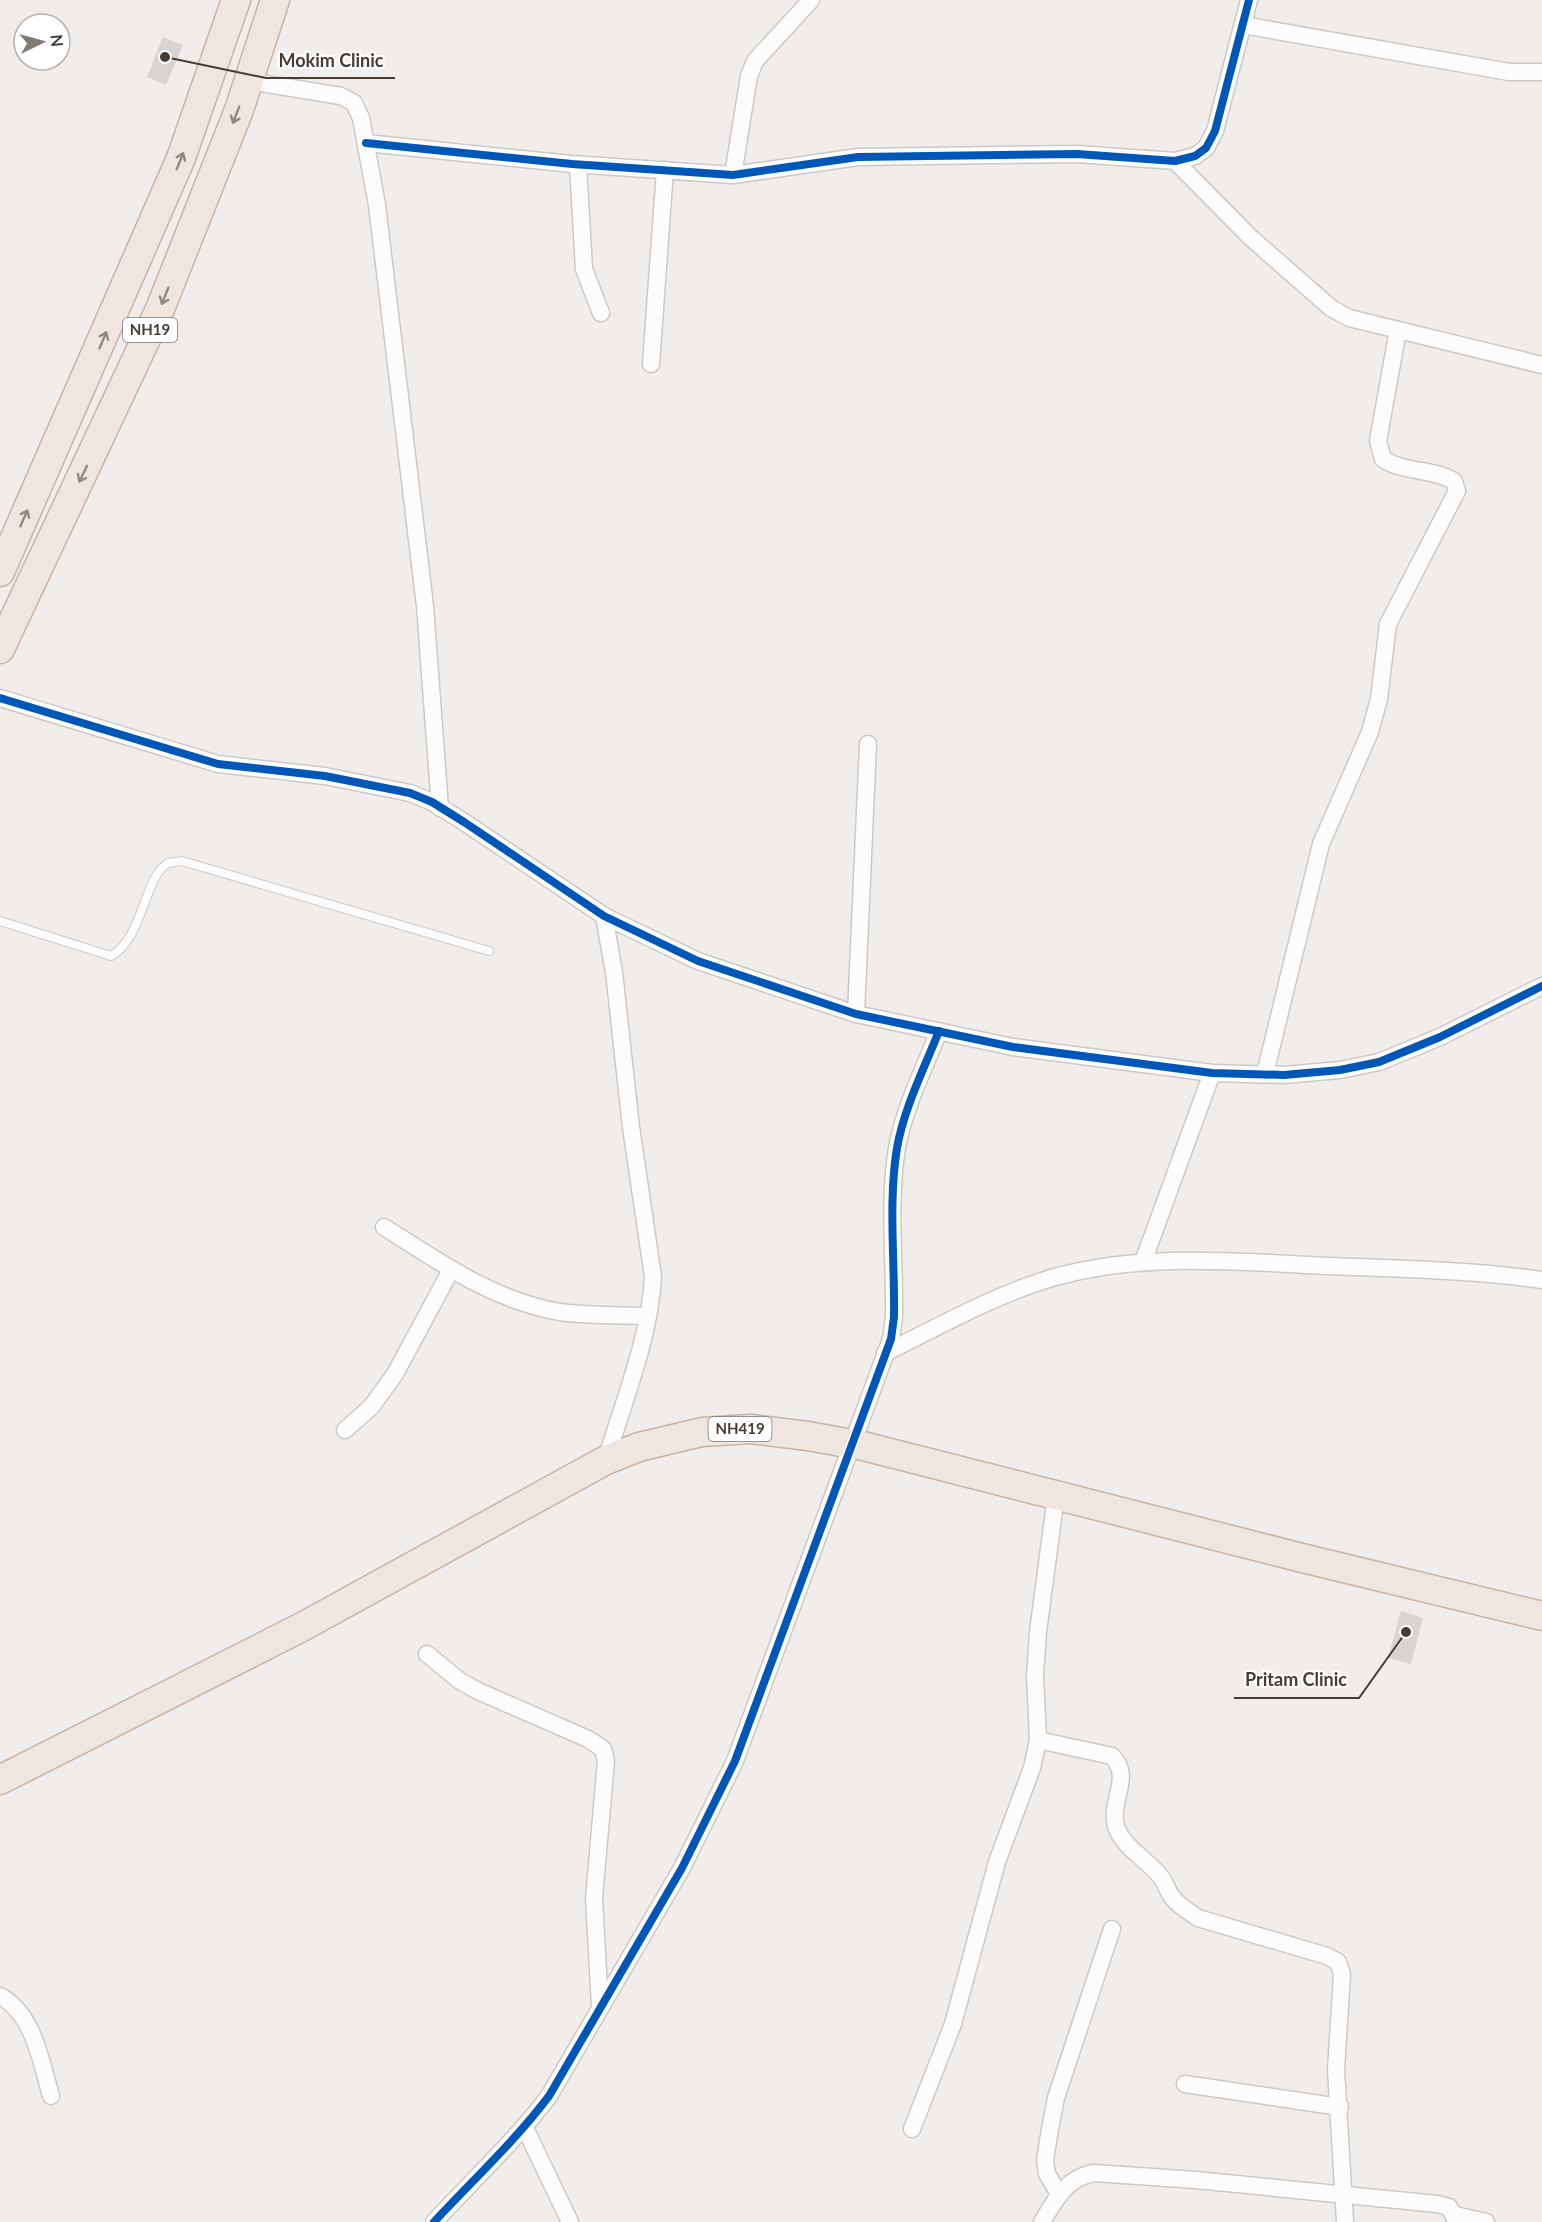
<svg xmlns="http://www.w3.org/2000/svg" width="1542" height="2222" viewBox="0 0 1542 2222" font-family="Lato,sans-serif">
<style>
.building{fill:#d8d4d1}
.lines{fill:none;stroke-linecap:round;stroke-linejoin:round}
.service-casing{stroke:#ccc9c6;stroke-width:10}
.minor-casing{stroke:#ccc9c6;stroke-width:19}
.trunk-casing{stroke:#c7b4a6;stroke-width:31}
.service{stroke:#fdfcfc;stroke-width:8}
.minor{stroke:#fdfcfc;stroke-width:16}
.trunk{stroke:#eee6df;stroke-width:28}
.cycleway-casing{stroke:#fff;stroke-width:11}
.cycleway{stroke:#0057b8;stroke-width:8}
.oneway{stroke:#928882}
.labels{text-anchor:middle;stroke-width:4.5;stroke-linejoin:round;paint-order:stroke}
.shield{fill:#fff;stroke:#7e7672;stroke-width:1.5}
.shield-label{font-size:15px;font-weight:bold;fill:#463c36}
.leader{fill:none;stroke:#463c36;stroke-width:2}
.callout-dot{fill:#463c36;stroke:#fff;stroke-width:2}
.callout-label{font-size:18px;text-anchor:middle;font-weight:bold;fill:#463c36;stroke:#fff;stroke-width:4.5;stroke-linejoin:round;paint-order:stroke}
</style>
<rect width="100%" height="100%" fill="#f0edea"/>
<g class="building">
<path d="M163,37l20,8 -17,40 -19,-8z"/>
<path d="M1401,1611l22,7 -12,46 -23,-6z"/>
</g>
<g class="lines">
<defs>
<path id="service" d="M0,921l111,35c32,-17 33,-79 57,-93 4,-1 10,-1 14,-2l307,90"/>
<g id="minor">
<path d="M1243,25l266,47h33"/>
<path d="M249,81l92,15 13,7 7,15 16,87 48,401 15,202"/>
<path d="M366,143l206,21 161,11 125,-18 219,-3 98,7 20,-5 11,-8 9,-17 34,-131"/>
<path d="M1175,161l75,76 81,71 18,10 193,47"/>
<path d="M578,165l6,104 17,44"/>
<path d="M733,175l16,-99 6,-15 56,-61"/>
<path d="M651,364l14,-194"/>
<path d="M0,698l218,66 107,12 85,17 22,9 32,20 140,94 94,45 158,53 157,33 199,26 72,2 56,-5 39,-8 61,-25 102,-51"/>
<path d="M604,916l10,56 17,155 22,150c-3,60 -30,126 -47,183"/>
<path d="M856,1014l12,-270"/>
<path d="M1265,1074l56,-230 49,-112 9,-33 9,-75 69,-133 -3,-10c-22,-13 -50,-8 -71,-22l-5,-18 20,-111"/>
<path d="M384,1227c55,35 110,74 176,85 28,4 59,3 87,4"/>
<path d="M1143,1262l69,-189"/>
<path d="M885,1353c55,-27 111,-59 170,-76 90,-25 183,-15 275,-11 71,3 142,4 212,14"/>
<path d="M345,1430l26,-23 24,-33 56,-104"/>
<path d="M427,1654l33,27 18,10 110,48 15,10 3,12 -12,137 6,108"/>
<path d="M1038,1740l74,16c21,21 -3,45 4,70 6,21 32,34 45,51 5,7 7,15 11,20 7,9 17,15 26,21l129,38 11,6 4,12 -6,96 9,152"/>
<path d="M0,1996c34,18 41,66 51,100"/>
<path d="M1185,2084l155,23"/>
<path d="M525,2128l45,94"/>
<path d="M912,2129l41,-105 44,-162 35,-94 6,-28 -3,-65 3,-43 18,-136"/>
<path d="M1059,2194l-12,-20 -2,-14 5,-31 6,-31 56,-169"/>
<path d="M1455,2215l31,7"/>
<path d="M434,2222c39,-42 81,-81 115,-126l133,-228 53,-107 156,-422 3,-22c1,-56 -6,-115 3,-169 7,-40 27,-79 42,-117"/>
<path d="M1042,2222c13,-22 25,-45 52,-49l102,7 241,24 12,3 8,15"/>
</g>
<g id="trunk">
<path d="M0,572l181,-414 55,-158"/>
<path d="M0,649l160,-340 79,-199 36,-110"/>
<path d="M0,1780l302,-153 304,-167 33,-13 63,-15 49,-3 57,7 55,10 439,112 240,58"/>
</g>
</defs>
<use href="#service" class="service-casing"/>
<use href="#minor" class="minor-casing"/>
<use href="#trunk" class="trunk-casing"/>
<use href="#service" class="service"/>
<use href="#minor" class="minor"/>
<use href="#trunk" class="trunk"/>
<defs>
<g id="cycleway">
<path d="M366,143l206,21 161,11 125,-18 219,-3 98,7 20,-5 11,-8 9,-17 34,-131"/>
<path d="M0,698l218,66 107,12 85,17 22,9 32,20 140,94 94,45 158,53 157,33 199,26 72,2 56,-5 39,-8 61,-25 102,-51"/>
<path d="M434,2222c39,-42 81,-81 115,-126l133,-228 53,-107 156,-422 3,-22c1,-56 -6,-115 3,-169 7,-40 27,-79 42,-117"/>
</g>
</defs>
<use href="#cycleway" class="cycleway-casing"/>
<use href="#cycleway" class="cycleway"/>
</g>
<defs><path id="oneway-shaft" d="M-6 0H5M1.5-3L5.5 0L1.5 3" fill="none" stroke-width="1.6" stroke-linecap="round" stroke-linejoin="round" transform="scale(1.5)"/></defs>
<g class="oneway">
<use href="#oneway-shaft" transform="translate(236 115) rotate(111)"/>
<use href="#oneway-shaft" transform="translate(180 161) rotate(-68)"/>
<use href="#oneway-shaft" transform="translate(165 296) rotate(112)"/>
<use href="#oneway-shaft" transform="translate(103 340) rotate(-67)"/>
<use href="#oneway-shaft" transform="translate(83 474) rotate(116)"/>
<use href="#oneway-shaft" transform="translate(24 518) rotate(-66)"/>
</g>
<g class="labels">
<g class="shield">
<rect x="123" y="318" width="54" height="24" rx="4.5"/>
<rect x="708.5" y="1417" width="63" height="24" rx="4.5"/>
</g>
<g class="shield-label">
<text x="150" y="335">NH19</text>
<text x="740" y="1434">NH419</text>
</g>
</g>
<path class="leader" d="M165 57L266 78H395M1406 1632L1359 1698H1234"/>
<g class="callout-dot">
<circle cx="165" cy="57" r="6"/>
<circle cx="1406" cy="1632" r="6"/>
</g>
<g class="callout-label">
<text x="331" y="67">Mokim Clinic</text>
<text x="1296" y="1686">Pritam Clinic</text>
</g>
<g transform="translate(42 42) rotate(85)"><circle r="28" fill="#ffffff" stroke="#b5b1af" stroke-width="1.5"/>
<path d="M0-4.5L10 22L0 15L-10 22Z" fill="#827a75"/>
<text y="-9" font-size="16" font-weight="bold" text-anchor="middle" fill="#463c36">N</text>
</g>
</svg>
